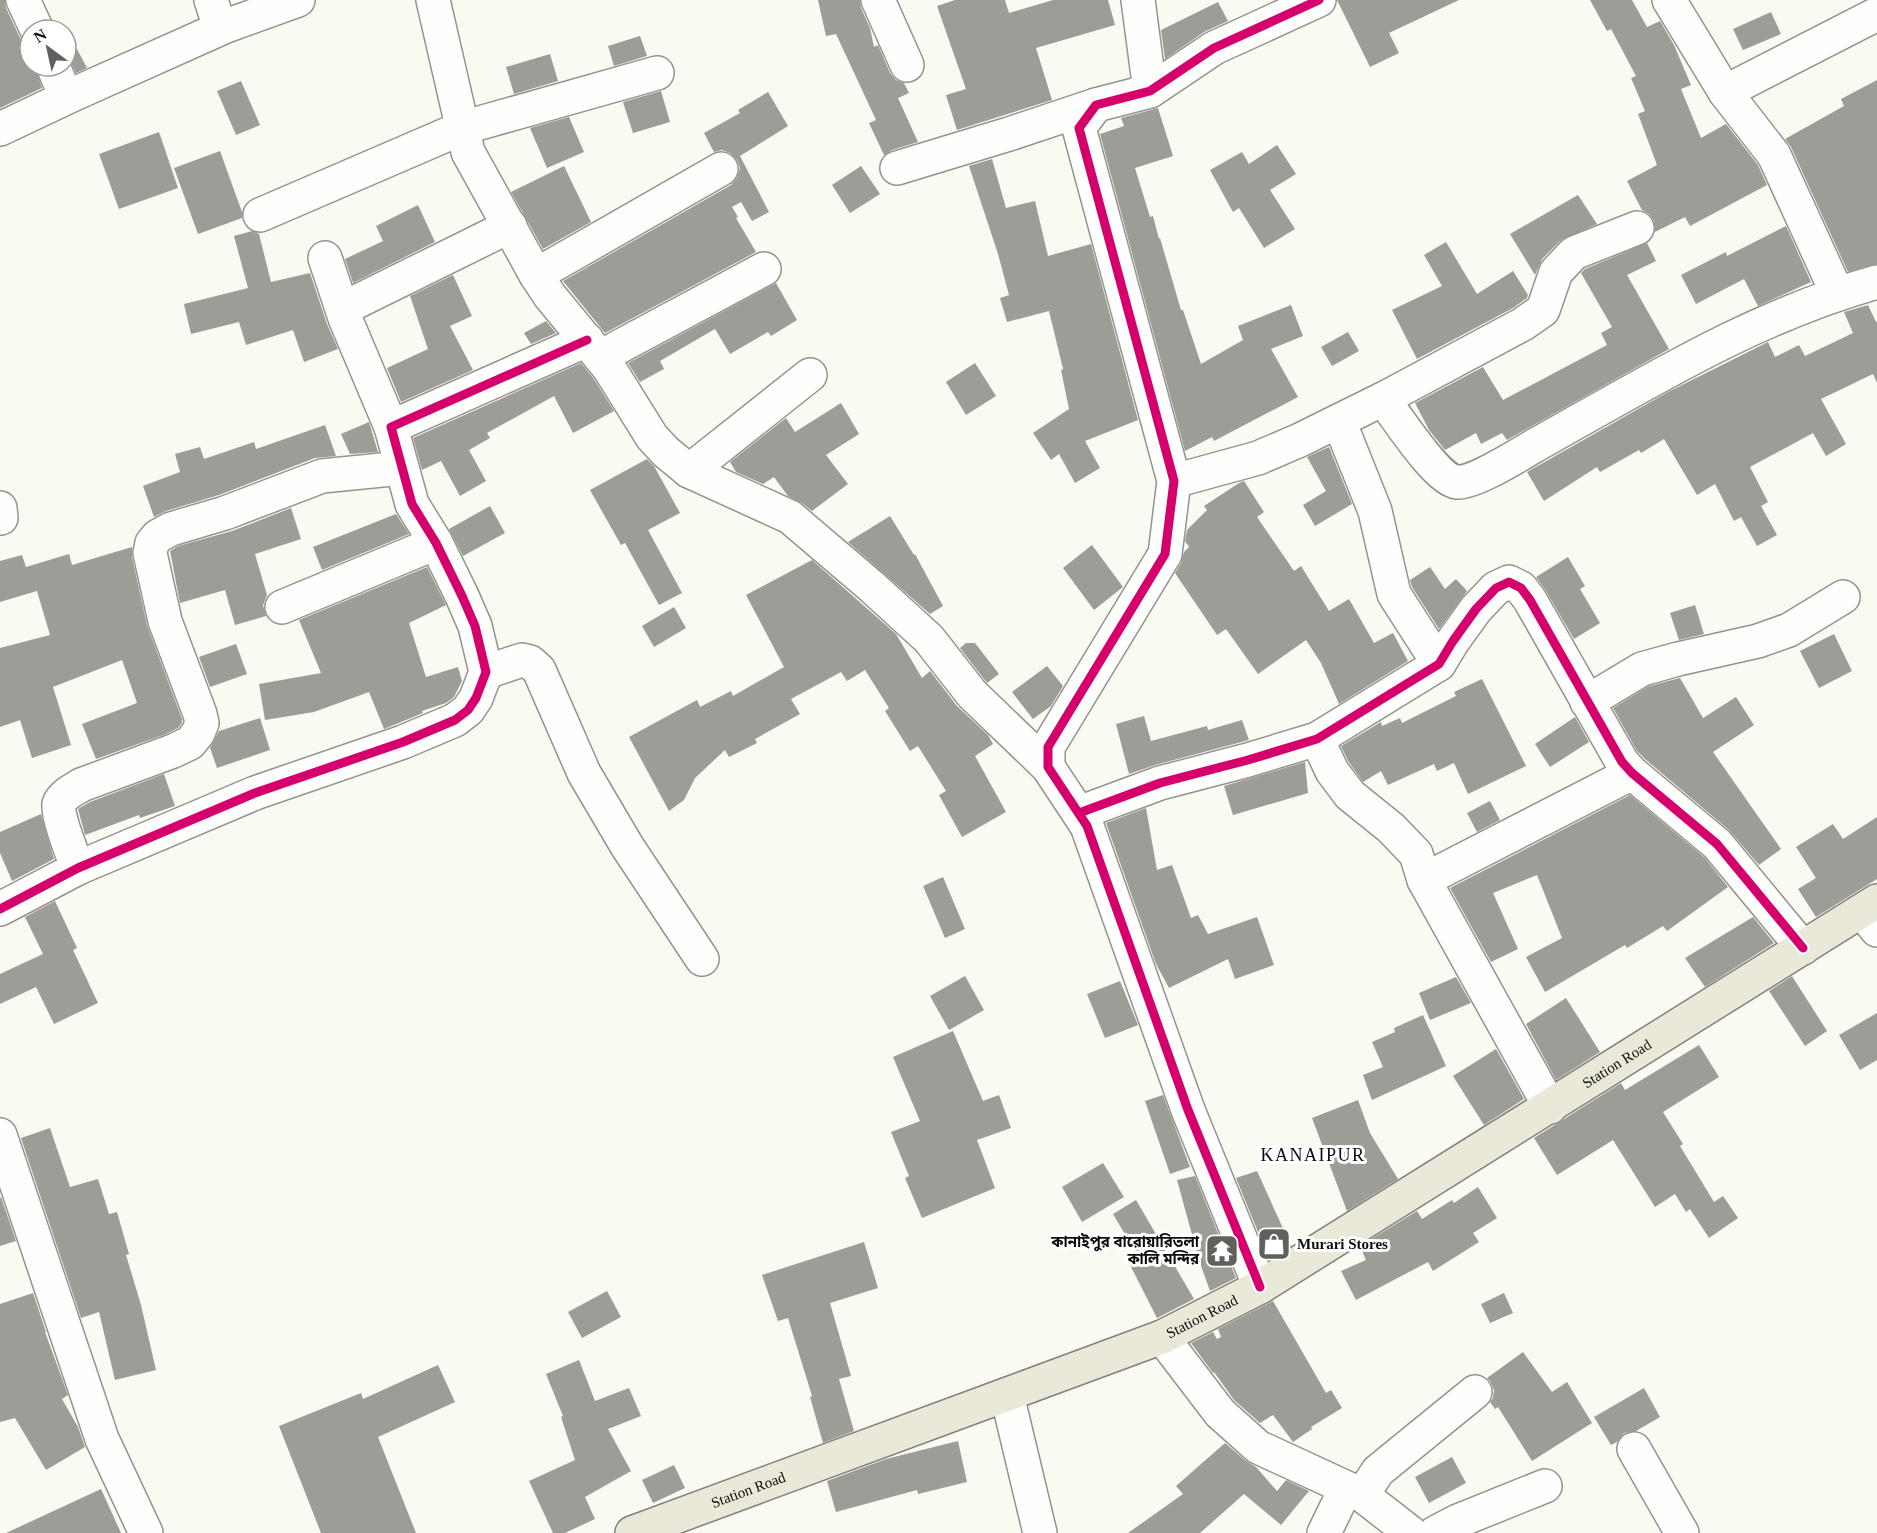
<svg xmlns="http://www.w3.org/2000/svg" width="1877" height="1533" viewBox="0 0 1877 1533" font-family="'Times New Roman','Noto Sans Bengali',serif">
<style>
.building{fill:#9d9c97}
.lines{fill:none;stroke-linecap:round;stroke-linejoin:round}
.minor-casing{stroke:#949390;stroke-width:36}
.major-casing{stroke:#81817d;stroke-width:36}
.minor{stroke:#fefefd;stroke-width:33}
.major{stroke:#eae8d9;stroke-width:33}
.cycleway-casing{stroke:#fff;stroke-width:13}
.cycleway{stroke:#d6006c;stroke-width:9}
.labels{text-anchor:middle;stroke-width:6;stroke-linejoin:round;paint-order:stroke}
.street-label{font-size:15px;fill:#0d0d0d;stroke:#fff}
.poi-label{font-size:15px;font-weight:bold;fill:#0d0d0d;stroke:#fff;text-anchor:end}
.quarter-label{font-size:18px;letter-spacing:1.5px;fill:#0d0d0d;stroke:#fff}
</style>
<rect width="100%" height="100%" fill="#faf9f2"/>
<g class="building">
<path d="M0,0h5l1,8 14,30 6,7 4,2v19h5l7,22 -42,20z"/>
<path d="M818,0h42l1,8 9,20 4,19 4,-2 12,28 6,7 8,3 5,10 -11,5 20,44 -26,8 -8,5 -15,-32 7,-3 -40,-86 -10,2z"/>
<path d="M955,0h50l4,13 44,-13h55l7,25 -79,23 16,52 -95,30 -11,-35 20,-6 -29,-83z"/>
<path d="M1337,0h122l-70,33 10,20 -29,14z"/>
<path d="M1590,0h42l15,27 13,-6 14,24 17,40 -10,4 20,49 25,-14 32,41 9,20 -77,41 -5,-9 -30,15 -1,-11 -5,-7 -7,-4 -15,-29 30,-16 -19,-51 7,-3 -14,-33 5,-2 -25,-47 -4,2z"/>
<path d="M1218,2l10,19 -24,11 -39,27 -4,-29z"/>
<path d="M1771,12l10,22 -38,16 -10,-21z"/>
<path d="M70,36l17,32 -11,5 -10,-20v-15z"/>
<path d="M640,36l7,20 -33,10 -6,-20z"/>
<path d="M550,54l8,27 -44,13 -8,-27z"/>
<path d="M1877,80v184l-29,8 -57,-125 -6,-8 59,-33 -3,-7z"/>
<path d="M241,81l19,44 -24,10 -19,-44z"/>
<path d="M661,91l9,31 -37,11 -10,-31z"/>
<path d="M768,92l20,34 -48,30 29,56 -17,9 -11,-19 -9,5 6,10 -2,1 20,34 -151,81 -42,-52 168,-96 6,-7 3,-10 -3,-8 -7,-7 -8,-3 -8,2 -10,-19 36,-20 -2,-3z"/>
<path d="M1158,108l15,48 -38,12 15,49 3,-1 6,23 1,-1 21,72h2l18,54 42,-24 -5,-14 53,-21 12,31 -32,13 27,48 -84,44 -2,-4 -27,14 -85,-317 24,-8 -3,-8z"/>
<path d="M569,117l15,35 -37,16 -17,-40z"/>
<path d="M159,132l19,56 -59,21 -20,-55z"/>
<path d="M1277,145l19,29 -26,16 25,39 -31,19 -25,-40 -6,4 -23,-42 32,-18 7,12z"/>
<path d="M220,151l22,61v6l-44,16 -24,-66z"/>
<path d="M992,159l14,49 29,-7 13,55 43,-12 47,176 -53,21 15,27 -25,15 -16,-29 -8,6 -18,-27 36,-24 -8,-39 2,-1 -14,-58 -42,11 -7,-24 9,-3 -11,-41 -29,-88z"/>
<path d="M564,166l27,56 -48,27 -32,-57z"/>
<path d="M861,166l19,28 -30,19 -18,-28z"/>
<path d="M1578,195l19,29 -36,16 -19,19 -7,16 -25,-41z"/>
<path d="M418,205l17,37 -82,41 -8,-24 38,-18 -7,-15z"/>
<path d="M1786,226l25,56 -53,24 -14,-27 -48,25 -15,-29 45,-23 1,4z"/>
<path d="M252,231l7,3 12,48 39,-9 17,51 11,25 -34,13 -11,-32 -47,15 -7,-23 -48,12 -7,-30 64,-16 -14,-52z"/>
<path d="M1446,242l31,52 36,-23 15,24 -1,3 -14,10 -96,51 -25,-49 50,-24 -18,-31z"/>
<path d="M1647,243l9,18 -29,14 42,74 -162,91 -5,-7 -21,11 -5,-11 -31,17 -16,-20 -14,-27 68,-36 20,33 104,-55 -6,-12 11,-6 -31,-54 4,-4z"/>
<path d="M453,275l19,41 -22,10 23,44 -72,32 -14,-34 41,-19 -18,-53z"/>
<path d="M776,283l21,37 -26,16 -3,-4 -38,22 -15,-25 -55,32 4,8 -24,13 -12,-19z"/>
<path d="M1868,305l8,17 1,-1v62l-4,-9 -52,25 25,45 -20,12 -13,-23 -63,34 18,35 -7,4 16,29 -20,11 -16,-29 -7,4 -19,-37 -18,11 -33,-56 -23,14 -2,-3 -39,22 -3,-5 -53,34 -17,-29 141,-80 100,-50 7,15 24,-12 6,11 48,-23 -9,-21z"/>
<path d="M546,321l10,12 -25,11 -7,-11z"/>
<path d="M1348,332l11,19 -27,15 -11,-19z"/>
<path d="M581,363l13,16 20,32 -41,22 -19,-37 -67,37 3,5 -21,12 17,31 -26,15 -19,-35 -19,9 -9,-32z"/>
<path d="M975,363l21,33 -30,19 -20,-33z"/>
<path d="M841,403l18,31 -33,21 22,29 -36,27 -10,-8 -14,-7 -14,-19 -11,7 -27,-12 -6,-10 56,-44 9,14z"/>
<path d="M369,422l9,30 -28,2 -9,-20z"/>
<path d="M325,425l11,31 -21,2 -96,37 -53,16 -12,6 -11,-31 37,-14 -5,-18 25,-7 4,12 50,-17 2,7z"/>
<path d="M1329,447l23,57 -37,22 -12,-21 23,-14 -19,-34z"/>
<path d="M647,459l7,7 26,47 -32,17 34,63 -23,12 -34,-62 -4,2 -31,-55z"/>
<path d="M1244,481l20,31 -7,5 37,54 7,-5 28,45 20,-12 25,44 19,-10 15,28 -69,43 -18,-41 -15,-23 -48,34 -32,-45 -9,6 -42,-62 6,-10 3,-11 5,-5 -4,-6 2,-11 20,-20 -3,-4 35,-23z"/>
<path d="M490,506l15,27 -42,23 -14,-27z"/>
<path d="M291,508l10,31 -46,15 12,41 -4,10 3,11 -31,9 -10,-35 -45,13 -10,-52 8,-5 54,-15z"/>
<path d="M396,514l13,20 -87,36 -9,-23z"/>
<path d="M890,516l24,39 1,-1 28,52 -13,8 -82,-72z"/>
<path d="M1092,545l31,42 -29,23 -31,-42z"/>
<path d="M132,547v10l15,68 35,94v4l-4,5 -12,6 -70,25 -14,-35 55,-21 -15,-43 -69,27 18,58 -39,13 -12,-38 -20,7v-79l50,-13 -13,-44 -37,11v-41l22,-6 4,12 43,-13 3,11z"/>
<path d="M1568,557l17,29 -5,3 20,34 -26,16 -28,-48 -10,-14z"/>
<path d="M812,560l84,74 26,44 8,-7 27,35 31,29 5,9 -18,12 31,56 -44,25 -23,-42 7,-4 -28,-45 -8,5 -25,-40 4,-3 -24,-38 -18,11 -6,-9 -50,27 9,15 -45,25 2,4 -28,14 -4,-7 -30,28 -11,22 -15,11 -40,-74 68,-37 3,7 31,-16 2,5 51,-29 -38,-72z"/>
<path d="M427,567l19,38 -37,18 17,54 32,-10 4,14 -8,16 -8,6 -24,8 1,2 -39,16 -15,-37 -55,20 -49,8 -6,-36 62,-11 -22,-53z"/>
<path d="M1430,567l15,22 11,-10 11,12 -28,38 -27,-42 -2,-7z"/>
<path d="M1695,605l9,29 -25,6 -9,-27z"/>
<path d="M674,607l12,21 -32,19 -12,-21z"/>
<path d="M1834,634l18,37 -33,17 -19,-37z"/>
<path d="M966,643h9l24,31 -12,9 -27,-35z"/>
<path d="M236,644l11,30 -37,13 -11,-30z"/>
<path d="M1047,666l16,20 -12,20 -18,13 -21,-27z"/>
<path d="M1680,678l23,40 33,-21 18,28 -41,27 68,97 -22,16 -30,-35 -84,-71 -8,-8 -24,-43 36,-22z"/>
<path d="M1482,679l44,87 -58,28 -14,-31 -17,8 -3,-7 -46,21 -7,-14 -18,11 -15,-21 -7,-15 40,-24 1,4 18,-8 2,5 54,-27 -2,-4z"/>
<path d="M1144,716l7,25 56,-15 1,4 34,-10 7,20 -94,25 -26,9 -13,-50z"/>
<path d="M1575,717l14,25 -39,25 -15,-23z"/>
<path d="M260,718l10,32 -53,18 -7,-20 9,-17z"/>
<path d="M1305,762l3,31 -75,22 -9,-29z"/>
<path d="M164,774l11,32 -35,12 -1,-3 -54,20 -7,-26 12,-7z"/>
<path d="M1630,795l74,62 24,30 -61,44 -4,-5 -36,22 -2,-3 -80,47 -19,-35 36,-19 -25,-63 -44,18 25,56 -27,13 -41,-74z"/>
<path d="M1490,801l10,19 -23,12 -10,-19z"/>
<path d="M1146,808l11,62 15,-5 19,53 7,-3 10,19 49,-17 17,48 -39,14 -7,-20 -59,29 -13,-24 -50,-141z"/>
<path d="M41,814l13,45 -42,22 -12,-28v-21z"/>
<path d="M1877,817v62l-61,38 -18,-28 18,-11 -20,-31 37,-23 10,15z"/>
<path d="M943,877l22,52 -20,9 -22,-52z"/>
<path d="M55,901l22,47 -4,2 25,53 -44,21 -18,-37 -36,17v-30l43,-20 -18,-37z"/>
<path d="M1753,917l21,26 -69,44 -20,-29z"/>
<path d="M965,976l19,34 -35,20 -19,-34z"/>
<path d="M1792,976l35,55 -22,15 -36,-55z"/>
<path d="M1456,977l15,26 -41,17 -11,-27z"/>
<path d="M1120,981l18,44 -33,13 -18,-44z"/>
<path d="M1566,998l34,54 -44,28 -30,-56z"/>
<path d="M1877,1013v47l-17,10 -21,-35z"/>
<path d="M1423,1015l23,51 -74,34 -9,-25 20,-8 -11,-25 23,-10 -1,-4z"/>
<path d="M953,1031l30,70 16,-6 12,33 -34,12 18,48 -73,30 -17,-40 4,-2 -18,-44 29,-11 -27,-64z"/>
<path d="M1699,1045l20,32 -56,35 20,32 -3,2 34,56 9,-6 15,22 -29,20 -19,-29 -4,3 -11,-18 -20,13 -42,-67 -56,35 -23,-37 87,-55 4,7z"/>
<path d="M1496,1049l28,50 -40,26 -31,-49z"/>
<path d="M1163,1095l27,72 -20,7 -25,-73z"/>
<path d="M1358,1100l12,33 28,46 -51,32 -35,-93z"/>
<path d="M50,1128l20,59 28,-8 11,35 8,-2 12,42 -3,1 15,50 15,65 -41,10 -16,-68 -18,6 -60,-180z"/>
<path d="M1103,1163l21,34 -42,25 -20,-35z"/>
<path d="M1257,1171l34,75 -22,13 -33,-81z"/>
<path d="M1195,1176l41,102 -26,13 -11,-31 -22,-80z"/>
<path d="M1478,1187l19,31 -24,15 6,9 -46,29 -5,-9 -72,38 -15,-29 25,-11 -6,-14 57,-35 5,8 30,-19 2,3z"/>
<path d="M1,1197l15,44 -16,5v-48z"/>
<path d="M1136,1200l58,99 -37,19 -27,-53 10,-5 -27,-46z"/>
<path d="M864,1242l14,46 -48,15 21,73 -12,3 15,52 -31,12 -13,-46 2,-1 -24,-78 -10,3 -16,-46z"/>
<path d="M607,1291l14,26 -39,21 -14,-26z"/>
<path d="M33,1293l13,39h-1l23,63 -6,4 16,28 7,20 -39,23 -31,-52 -15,4v-118z"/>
<path d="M1504,1293l9,20 -23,10 -9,-19z"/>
<path d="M1273,1301l53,92 5,-3 11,18 -31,19 1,2 -19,13 -20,-27 -13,8 -26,-23 -20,-28 -1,1 -22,-30 22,-11 4,7 4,-2 -3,-8z"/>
<path d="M1523,1352l29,40 15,-10 25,41 -60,38 -34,-54 -3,2 -5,-7 3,-4 1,-8 -4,-9 -3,-3z"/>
<path d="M579,1360l16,41 34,-13 12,28 -33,13 23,42 -46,26 10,22 -30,14h-12l-24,-52 46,-21 -14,-43 2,-1 -17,-42z"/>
<path d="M438,1365l17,37 -77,35 38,96h-95l-42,-107 82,-33 2,6z"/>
<path d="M1644,1388l16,29 -24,14 -12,2 -7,9 -6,3 -17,-28z"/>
<path d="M958,1441l9,41 -49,12 -1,-4 -81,22 -9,-31 59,-22z"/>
<path d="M1225,1443l21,18 10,6 21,24 9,-11 23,11 -28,34 -37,-31 -44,39h-72l55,-39 -7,-8z"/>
<path d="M1452,1457l14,26 -37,20 -14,-26z"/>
<path d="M674,1465l11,23 -32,15 -11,-23z"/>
<path d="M101,1489l20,44h-115z"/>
</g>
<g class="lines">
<defs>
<g id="minor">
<path d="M23,0l14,30"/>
<path d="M211,0l9,28"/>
<path d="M433,0l35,152 68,123 14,21 59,72 43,69 14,15 23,19 101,46 81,69 58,53 43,55 76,73"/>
<path d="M878,0l29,65"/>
<path d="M1138,0l12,91"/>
<path d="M1669,0l56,92 49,63 63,138"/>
<path d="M53,66l13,31"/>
<path d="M1725,92l152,-78"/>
<path d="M0,129l74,-35 152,-68 72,-26"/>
<path d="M897,168l112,-34 87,-29"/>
<path d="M260,215l202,-87 195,-55"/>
<path d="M325,258l20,60 46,109"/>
<path d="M536,275l185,-106"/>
<path d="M342,309l168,-83"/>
<path d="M600,357l164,-88"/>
<path d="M1383,399c13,17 54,81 74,83 15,2 62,-27 77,-36 111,-62 220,-130 343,-164"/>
<path d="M1339,421l36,90 19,83 45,70"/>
<path d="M689,471l121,-96"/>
<path d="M1174,481l84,-23 42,-18 83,-41 140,-75 20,-14 13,-38 18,-19 63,-25"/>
<path d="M0,508l1,10"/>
<path d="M282,607l154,-64"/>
<path d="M486,672l36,-12 8,2 9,8 45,103 43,73 75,113"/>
<path d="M1587,702l55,-33 36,-10 80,-18 31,-11 54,-33"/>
<path d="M1317,739l15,32 18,24 41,33 25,26 8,26 126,227"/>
<path d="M1079,813l81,-30 88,-23 69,-21 122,-75 14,-23 23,-32 20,-21 13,-6 12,6 9,12 92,162 10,11 85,71 86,104"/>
<path d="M78,868c-5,-12 -22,-54 -19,-64 3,-9 15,-14 22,-19l92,-34 17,-8 8,-10 4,-10 -2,-9 -35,-93 -15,-68 2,-10 6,-7 13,-7 54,-16 97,-37 80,-8"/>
<path d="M1424,880l208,-107"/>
<path d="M0,909l78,-41 177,-75 148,-51 52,-22 13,-10 8,-12 10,-26 -11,-46 -13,-30 -26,-53 -24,-39 -21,-77 196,-87"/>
<path d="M1862,911l15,19"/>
<path d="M0,1135l102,304 44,94"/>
<path d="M1260,1287l-72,-177 -101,-284 -39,-59v-20l117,-193 9,-73 -95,-353 17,-23 54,-14 64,-43 105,-48"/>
<path d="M1162,1337l58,76 38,34 104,48 49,38"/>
<path d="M1007,1395l33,138"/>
<path d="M1634,1449l48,84"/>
<path d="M1362,1495l16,-24 97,-79"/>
<path d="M1324,1533l22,-45"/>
<path d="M1435,1533l23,-12 87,-35"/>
</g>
<g id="major">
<path id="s1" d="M632,1533l530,-196 98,-50 617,-386"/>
</g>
</defs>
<use href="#minor" class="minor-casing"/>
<use href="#major" class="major-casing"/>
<use href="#minor" class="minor"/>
<use href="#major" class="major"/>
<defs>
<g id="cycleway">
<path d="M1079,813l81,-30 88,-23 69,-21 122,-75 14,-23 23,-32 20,-21 13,-6 12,6 9,12 92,162 10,11 85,71 86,104"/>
<path d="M0,909l78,-41 177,-75 148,-51 52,-22 13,-10 8,-12 10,-26 -11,-46 -13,-30 -26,-53 -24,-39 -21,-77 196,-87"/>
<path d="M1260,1287l-72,-177 -101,-284 -39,-59v-20l117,-193 9,-73 -95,-353 17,-23 54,-14 64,-43 105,-48"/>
</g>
</defs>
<use href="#cycleway" class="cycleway-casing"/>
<use href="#cycleway" class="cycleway"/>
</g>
<defs>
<symbol id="shop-square" viewBox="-11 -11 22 22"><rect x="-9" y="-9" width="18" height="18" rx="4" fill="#60605d" stroke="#fff"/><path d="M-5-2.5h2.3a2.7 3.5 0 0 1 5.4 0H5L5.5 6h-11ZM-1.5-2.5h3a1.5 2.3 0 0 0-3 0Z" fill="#fff"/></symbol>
<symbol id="temple-square" viewBox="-11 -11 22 22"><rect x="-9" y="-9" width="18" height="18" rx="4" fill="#60605d" stroke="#fff"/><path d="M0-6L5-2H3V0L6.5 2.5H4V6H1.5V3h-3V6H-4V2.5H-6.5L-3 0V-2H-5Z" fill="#fff"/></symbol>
</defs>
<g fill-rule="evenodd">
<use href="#shop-square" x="1255" y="1225" width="38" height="38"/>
<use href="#temple-square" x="1203" y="1232" width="38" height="38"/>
</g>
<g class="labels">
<g class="street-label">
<text dy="5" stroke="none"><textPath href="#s1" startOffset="1096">Station Road</textPath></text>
<text dy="5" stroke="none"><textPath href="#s1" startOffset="610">Station Road</textPath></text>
<text dy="5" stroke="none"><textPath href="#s1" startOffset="124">Station Road</textPath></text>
</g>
<g class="poi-label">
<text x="1199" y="1247">কানাইপুর বারোয়ারিতলা<tspan x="1199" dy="17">কালি মন্দির</tspan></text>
<text x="1297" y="1249" text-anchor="start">Murari Stores</text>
</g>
<g class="quarter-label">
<text x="1313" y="1161">KANAIPUR</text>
</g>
</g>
<g transform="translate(48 48) rotate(327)"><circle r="28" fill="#ffffff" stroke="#9e9e9e" stroke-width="1.5"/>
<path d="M0-4.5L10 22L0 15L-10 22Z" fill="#60605d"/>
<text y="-9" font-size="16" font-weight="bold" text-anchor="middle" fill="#0d0d0d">N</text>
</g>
</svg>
